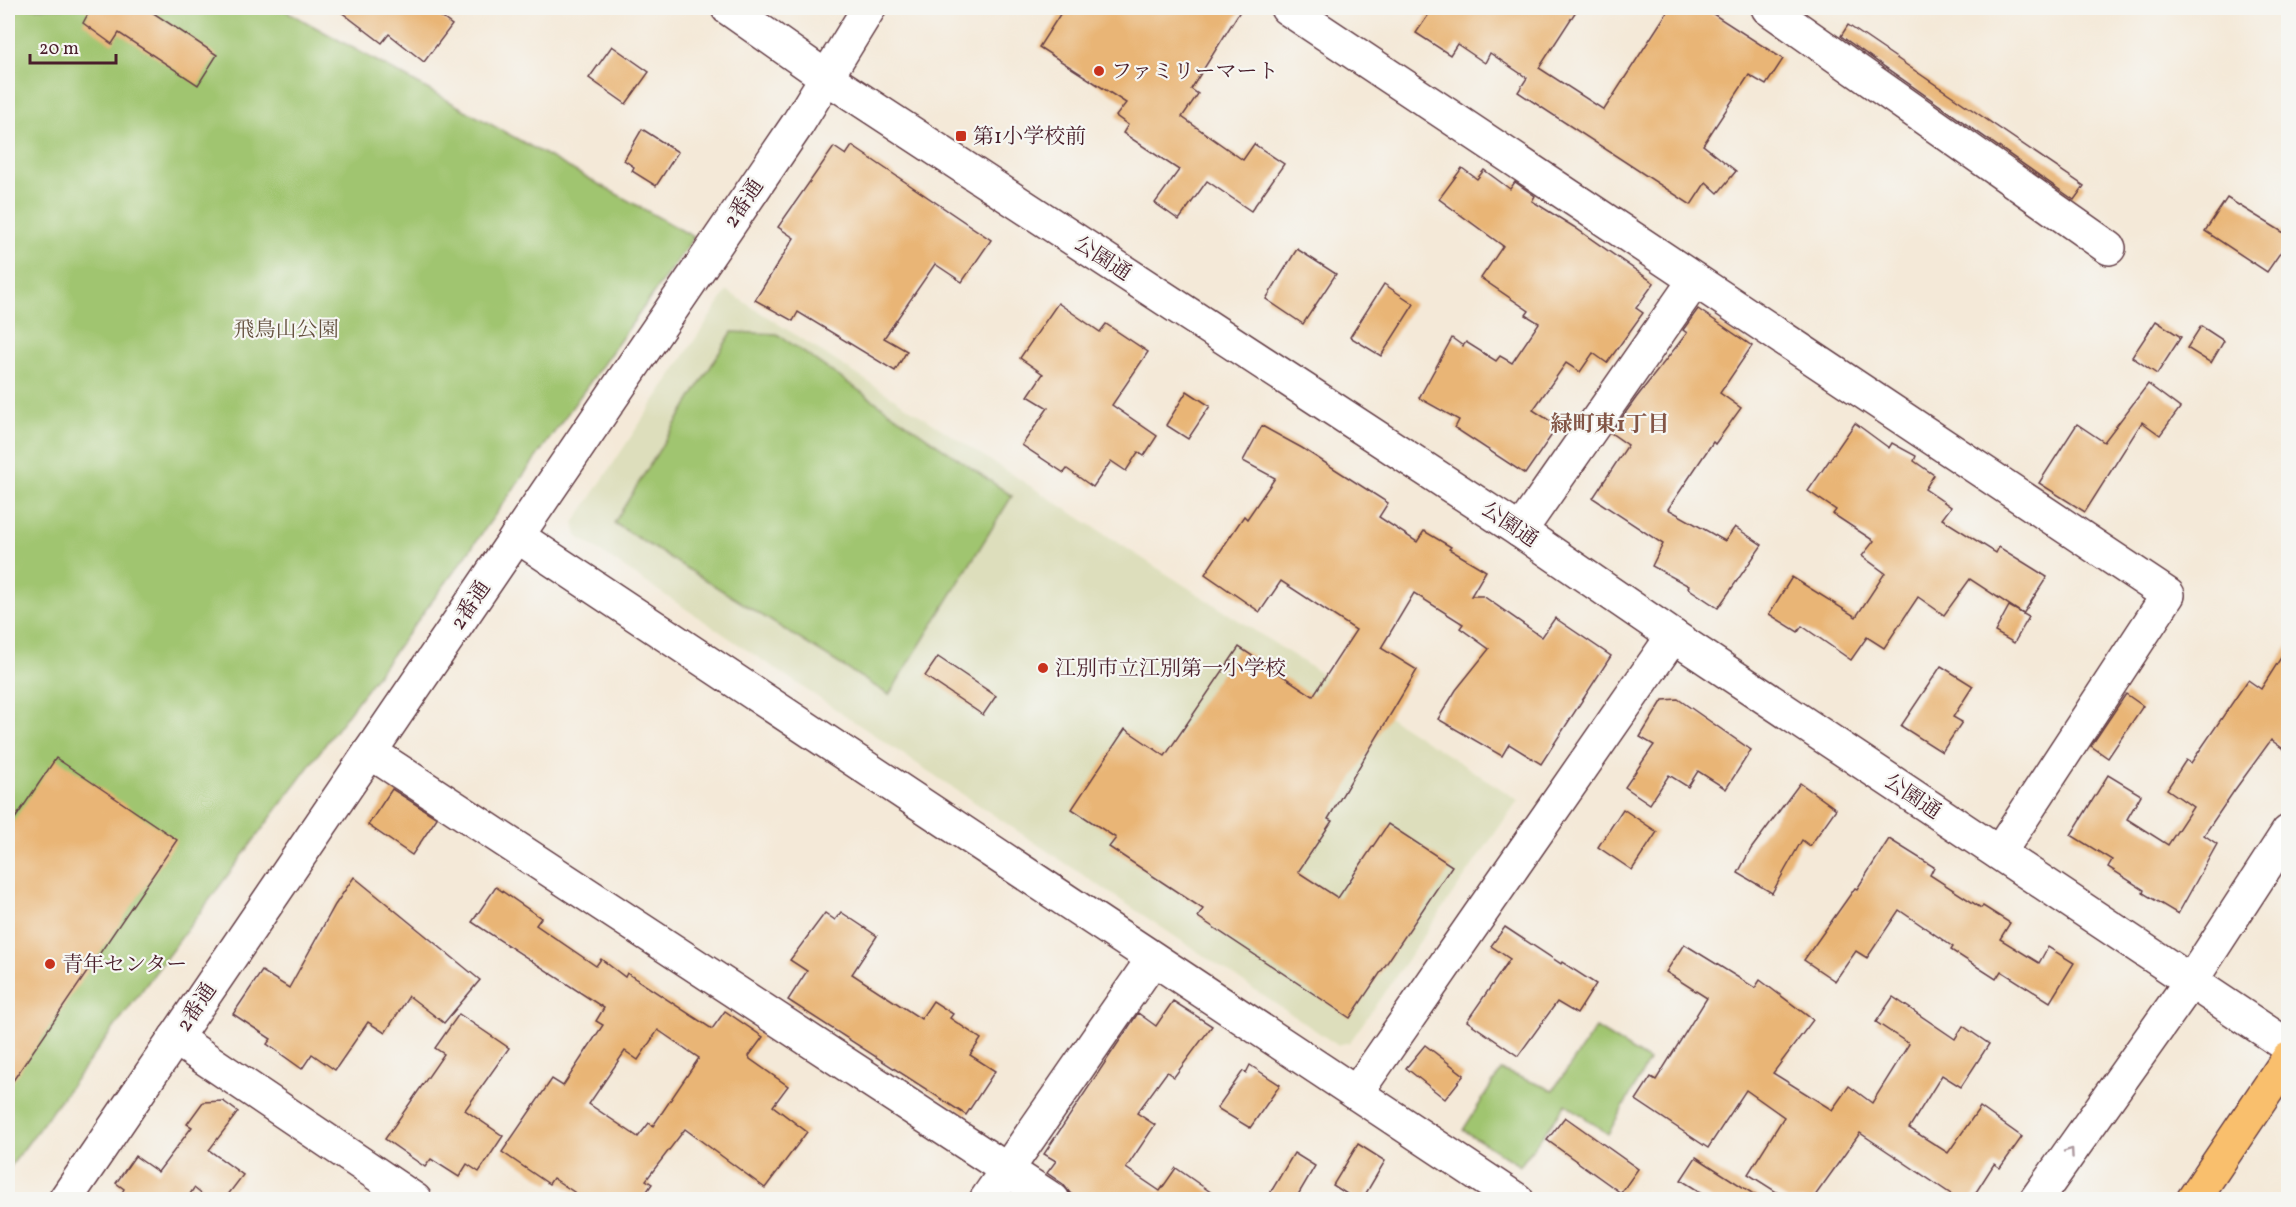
<svg xmlns="http://www.w3.org/2000/svg" width="2296" height="1207" viewBox="0 0 2296 1207" font-family="Vollkorn,'Noto Serif JP',serif">
<style>
.built{fill:#dddebc}
.green{fill:#a0c56f;stroke:#75724d;stroke-width:1.5}
.building{fill:#e9b576;fill-rule:evenodd}
.lines{fill:none;stroke-linecap:round;stroke-linejoin:round}
.minor-casing{stroke:#643d45;stroke-width:36}
.tertiary-casing{stroke:#643d45;stroke-width:36}
.trunk-casing{stroke:#643d45;stroke-width:36}
.minor{stroke:#fff;stroke-width:33}
.tertiary{stroke:#fff;stroke-width:33}
.trunk{stroke:#f9bf6d;stroke-width:33}
.oneway{stroke:#ae9aa0}
.poi-dot{fill:#c8321e;stroke:#f6f6f2;stroke-width:2}
.labels{text-anchor:middle;stroke-width:4.5;stroke-linejoin:round;paint-order:stroke}
.poi-label{font-size:21px;fill:#4a1f2b;stroke:#f6f6f2;text-anchor:start}
.street-label{font-size:21px;fill:#4a1f2b;stroke:#f6f6f2}
.park-label{font-size:21px;fill:#64513f;stroke:#f6f6f2}
.neighbourhood-label{font-size:22px;font-weight:bold;fill:#825445;stroke:#f6f6f2}
</style>
<rect width="100%" height="100%" fill="#f6f6f2"/>
<filter id="ink" filterUnits="userSpaceOnUse"><feTurbulence type="fractalNoise" baseFrequency=".0167" numOctaves="2"/><feDisplacementMap in="SourceGraphic" scale="12" xChannelSelector="R" yChannelSelector="G"/><feConvolveMatrix kernelMatrix="1 2 1 2 8 2 1 2 1" color-interpolation-filters="sRGB"/></filter>
<filter id="wash" filterUnits="userSpaceOnUse"><feTurbulence type="fractalNoise" baseFrequency=".008" numOctaves="4" result="noise"/><feDisplacementMap in="SourceGraphic" scale="24" xChannelSelector="R" yChannelSelector="G"/><feGaussianBlur stdDeviation="1.35" result="paint"/><feColorMatrix in="noise" values="0 0 0 0 0 0 0 0 0 0 0 0 0 0 0 0 0 1.4 0 .05"/><feComposite in="paint" operator="in"/></filter>
<g filter="url(#wash)">
<rect width="100%" height="100%" fill="#f4e9d8"/>
<path class="built" d="M727,291l791,509 -168,242 -13,3 -760,-509 -3,-13z"/>
<g class="green">
<path d="M8,8h273l413,229 -232,324 -454,609z"/>
<path d="M732,332l45,2 235,162 -123,199 -275,-172z"/>
<path d="M1596,1028l53,33 -41,73 -42,-30 -46,62 -57,-36 38,-60 52,20z"/>
</g>
<g id="blocks">
<g class="building">
<path d="M82,8h64l71,47 -19,30 -79,-52 -7,11 -29,-21 6,-11z"/>
<path d="M336,8h93l23,17 -28,37 -35,-28 -7,9z"/>
<path d="M1064,8h178l-51,81 7,5 -16,23 61,43 11,-16 30,20 -33,47 -44,-30 -28,39 -24,-17 24,-33 -56,-37 5,-8 -12,-9 10,-13 -87,-56z"/>
<path d="M1433,8h145l-39,60 65,42 66,-102h34l79,51 -17,26 -17,-10 -46,70 33,26 -18,22 -12,-11 -15,23 -173,-113 9,-14 -37,-25 -5,10 -28,-19 -7,11 -34,-22z"/>
<path d="M1848,25l236,161 -10,14 -233,-164z"/>
<path d="M612,46l37,26 -23,32 -37,-26z"/>
<path d="M642,129l36,23 -22,34 -24,-15 2,-4 -10,-7z"/>
<path d="M852,146l139,94 -29,42 -27,-18 -51,74 23,13 -12,20 -97,-59 -5,9 -38,-21 39,-62 -16,-11 56,-80 12,8z"/>
<path d="M1462,168l15,11 7,-9 26,19 5,-7 20,14 -3,5 42,26 80,56 -18,25 7,5 -36,50 -14,-10 -13,19 -14,-9 -33,47 25,16 -33,48 -70,-46 4,-8 -40,-22 33,-60 11,8 3,-4 30,19 4,-5 12,7 27,-40 -13,-8 3,-4 -48,-33 22,-32 -64,-47z"/>
<path d="M2227,198l62,38v4l-22,32 -62,-41z"/>
<path d="M1297,249l39,25 -33,50 -37,-25z"/>
<path d="M1384,284l30,20 -33,52 -31,-19z"/>
<path d="M1058,303l42,29 6,-8 42,28 -36,53 45,31 -13,20 -6,-4 -12,19 -15,-10 -18,26 -26,-18 -3,4 -42,-28 26,-37 -20,-12 15,-22 -23,-16z"/>
<path d="M1698,309l54,37 -32,47 21,15 -26,36 -2,-2 -45,67 57,32 10,-14 27,18 -44,63 -30,-20 1,-2 -37,-20 11,-22 -70,-46 35,-53 -17,-12 25,-35 51,-65 -4,-3z"/>
<path d="M2156,321l25,16 -24,37 -25,-17z"/>
<path d="M2201,326l23,15 -13,22 -24,-15z"/>
<path d="M2148,384l32,24 -20,27 -18,-13 -57,90 -46,-29 38,-59 27,18z"/>
<path d="M1187,391l23,15 -22,33 -22,-14z"/>
<path d="M1855,423l34,25 3,-5 24,13 -2,5 20,14 -9,14 26,18 -9,12 54,34 3,-6 48,30 -24,37 -53,-35 -26,36 -26,-18 -34,51 -17,-11 -16,23 -49,-34 -4,6 -29,-18 23,-37 64,40 29,-44 -23,-17 12,-15 -41,-27 3,-4 -28,-19z"/>
<path d="M1262,426l40,22 86,55 -9,14 38,25 7,-11 27,16 -2,2 37,22 -15,25h12l59,41 13,-19 56,38 -70,108 -32,-20 -7,12 -64,-37 18,-29 33,-41 -29,-21 3,-4 -49,-31 -33,55 36,22 -89,149 4,2 -34,51 40,26 50,-74 64,42 -102,152 -152,-101 5,-8 -94,-62 7,-9 -44,-29 53,-80 40,27 74,-109 74,49 43,-66 -75,-49 -21,31 -55,-38 39,-58 3,3 28,-41 -32,-17z"/>
<path d="M2009,606l20,11 -15,26 -19,-11z"/>
<path d="M2289,645v108l-18,-13 -37,51 -30,44 13,9 -39,70 -35,-21 1,-3 -36,-23 4,-7 -41,-25 37,-60 33,20 -14,24 41,26 25,-38 -26,-18 19,-29 5,3 57,-83 13,9z"/>
<path d="M938,657l58,39 -13,19 -58,-39z"/>
<path d="M1941,666l32,20 -20,31 9,5 -20,30 -41,-26z"/>
<path d="M2126,694l17,12 -35,52 -17,-12z"/>
<path d="M1678,699l73,51 -25,39 -28,-18 -10,16 -19,-12 -19,29 -25,-17 29,-42 -14,-8 23,-37z"/>
<path d="M56,758l121,82 -169,248v-259z"/>
<path d="M1800,783l36,26 -26,37 -8,-6 -30,53 -34,-20 13,-24z"/>
<path d="M392,789l45,29 -25,37 -44,-30z"/>
<path d="M1623,809l34,23 -25,38 -34,-23z"/>
<path d="M1889,839l45,28 -4,8 51,33 2,-2 27,17 -10,16 39,24 9,-16 26,16 -24,39 -49,-31 -5,8 -45,-29 2,-3 -54,-37 -32,48 -11,-7 -21,30 -31,-21 51,-72 2,1z"/>
<path d="M354,877l126,103 -36,43 -35,-27 -24,37 -17,-11 -33,48 -23,-16 -10,15 -35,-25 4,-5 -38,-25 29,-43 27,17 46,-83z"/>
<path d="M496,887l45,31 -5,7 60,41 5,-7 24,18 2,-4 85,56 13,-18 38,26 -14,19 1,3 38,27 -15,20 34,26 -42,56 -80,-59 -39,51 6,4 -11,16h-55l-33,-22 -4,6 -47,-32 50,-73 11,7 40,-61 -7,-4 8,-13 -132,-86zM658,1030l41,28 -46,68 -4,-3 -11,14 -49,-33 36,-53 13,9z"/>
<path d="M841,912l36,24 -25,38 69,45 12,-18 20,13 -3,4 31,21 -11,16 25,16 -29,44 -178,-115 19,-29 -17,-11 35,-47 10,7z"/>
<path d="M1505,927l56,37 1,-2 34,22 -19,30 -20,-12 -39,54 -51,-35 43,-62 -19,-13z"/>
<path d="M1684,944l71,44 5,-8 53,40 -40,53 59,37 17,-24 23,17 37,-59 -33,-22 17,-25 62,42 8,-13 26,18 -28,43 -19,-12 -33,53 39,25 32,-46 42,30 -22,31 -6,-4 -23,36h-11l-100,-67 -48,67h-23l-41,-26 36,-57 -38,-27 -38,58 -72,-48 15,-23 5,3 51,-82 -41,-26z"/>
<path d="M1173,1001l39,25 -38,51 -7,-5 -30,41 18,12 -29,43 34,23 16,-23 46,32h-142l-10,-7 -7,-9 -16,-11 9,-12 -12,-7 94,-141 18,13z"/>
<path d="M459,1014l50,34 -44,62 38,26 -24,36 -12,-8 -8,13 -28,-18 -6,8 -40,-28 59,-85 -9,-6z"/>
<path d="M1425,1045l39,30 -19,24 -39,-31z"/>
<path d="M1250,1065l30,20 -30,43 -33,-20 26,-37 3,2z"/>
<path d="M223,1101l15,11 -29,38 34,25 -19,25h-15l-15,-12 -8,12h-68l6,-11 -8,-6 19,-27 23,16 34,-45 -5,-3 16,-22z"/>
<path d="M1565,1117l73,52 -17,24 -74,-53z"/>
<path d="M1358,1144l27,17 -23,39h-6l-23,-15z"/>
<path d="M1294,1153l21,13 -20,34h-29z"/>
<path d="M1696,1157l67,43h-50l-32,-20z"/>
</g>
</g>
</g>
<g filter="url(#ink)">
<use href="#blocks" fill-opacity="0" stroke="#643d45" stroke-width="1.5"/>
<g class="lines">
<defs>
<g id="minor">
<path d="M1287,8l881,587 -169,258"/>
<path d="M1768,8l341,240"/>
<path d="M1520,531l175,-251"/>
<path d="M517,536l1000,664"/>
<path d="M370,752l683,448"/>
<path d="M175,1038l240,162"/>
<path d="M1356,1093l317,-457"/>
<path d="M986,1200l167,-241"/>
<path d="M2036,1200l155,-219 97,-149"/>
</g>
<g id="tertiary">
<path d="M728,8l98,69 694,454 153,105 615,410"/>
<path d="M65,1200l732,-1075 72,-117"/>
</g>
<path id="trunk" d="M2193,1200l95,-141"/>
</defs>
<use href="#minor" class="minor-casing"/>
<use href="#tertiary" class="tertiary-casing"/>
<use href="#trunk" class="trunk-casing"/>
<use href="#minor" class="minor"/>
<use href="#tertiary" class="tertiary"/>
<use href="#trunk" class="trunk"/>
</g>
<defs><path id="oneway-chevron" d="M-2-3.5L2.5 0L-2 3.5" fill="none" stroke-width="1.6" stroke-linecap="round" stroke-linejoin="round" transform="scale(1.5)"/></defs>
<use class="oneway" href="#oneway-chevron" transform="translate(2070 1152) rotate(-55)"/>
</g>
<g class="poi-dot">
<circle cx="1099" cy="71" r="6"/>
<rect x="955" y="130" width="12" height="12" rx="3"/>
<circle cx="1043" cy="668" r="6"/>
<circle cx="50" cy="964" r="6"/>
</g>
<g class="labels">
<g class="poi-label">
<text x="1111" y="78">ファミリーマート</text>
<text x="973" y="143">第1小学校前</text>
<text x="1055" y="675">江別市立江別第一小学校</text>
<text x="62" y="971">青年センター</text>
</g>
<g class="street-label">
<text transform="translate(743 203) rotate(-56)" y="7">2番通</text>
<text transform="translate(1103 258) rotate(33)" y="7">公園通</text>
<text transform="translate(1510 524) rotate(34)" y="7">公園通</text>
<text transform="translate(470 605) rotate(-56)" y="7">2番通</text>
<text transform="translate(1913 796) rotate(34)" y="7">公園通</text>
<text transform="translate(196 1007) rotate(-56)" y="7">2番通</text>
</g>
<g class="park-label">
<text x="286" y="336">飛鳥山公園</text>
</g>
<g class="neighbourhood-label">
<text x="1610" y="431">緑町東1丁目</text>
</g>
</g>
<rect width="2296" height="1207" fill="none" stroke="#f6f6f2" stroke-width="30"/>
<path d="M30 54v9h86v-9" fill="none" stroke="#4a1f2b" stroke-width="3"/>
<text x="39" y="54" font-size="18" fill="#4a1f2b" stroke="#f6f6f2" stroke-width="4.5" paint-order="stroke">20 m</text>
</svg>
